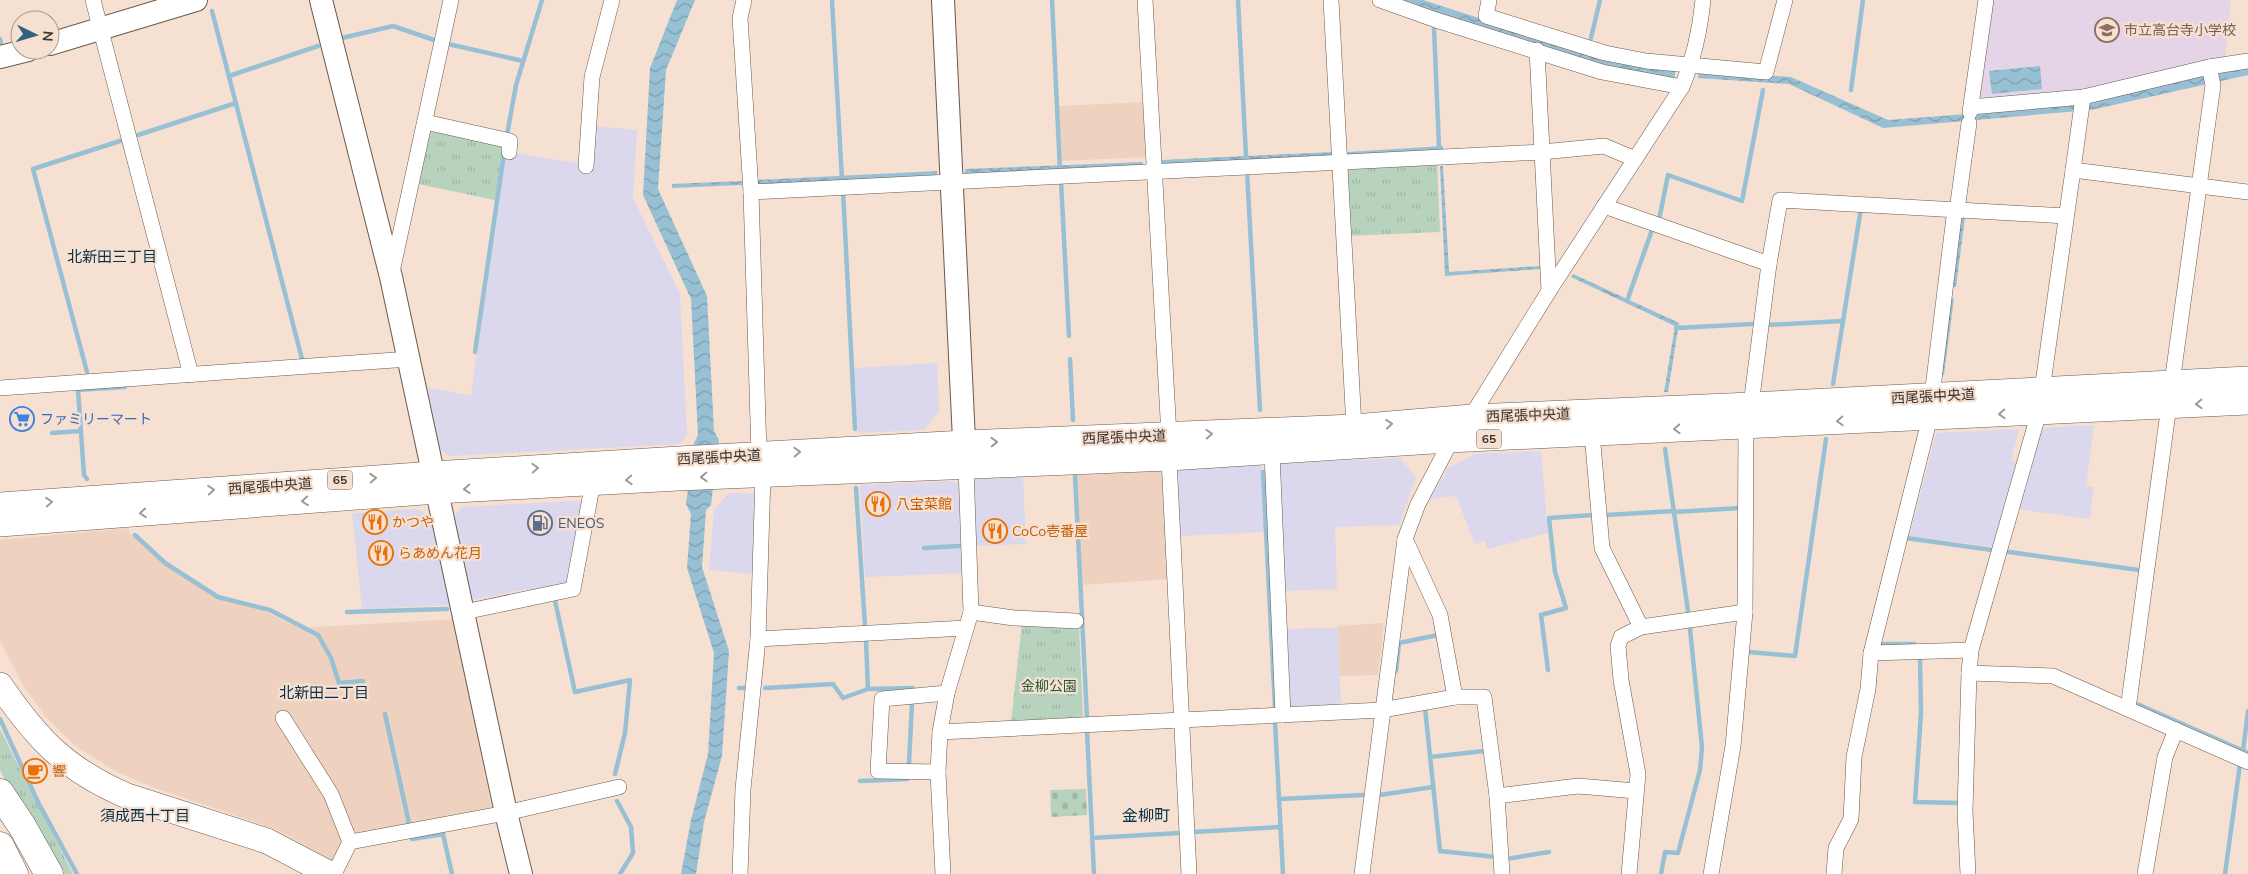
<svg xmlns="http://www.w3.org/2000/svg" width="2248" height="874" viewBox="0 0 2248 874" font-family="Mulish,'Noto Sans JP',sans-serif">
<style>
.commercial{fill:#dbd7ed}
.built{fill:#eed2bf}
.education{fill:#e5d4e7}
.grass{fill:url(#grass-tufts)}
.cemetery{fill:url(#cemetery-stones)}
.water{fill:url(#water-waves)}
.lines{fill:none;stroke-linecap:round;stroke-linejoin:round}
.stream{stroke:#98c0d4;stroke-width:4.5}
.street-casing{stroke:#6b584c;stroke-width:16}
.secondary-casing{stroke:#6b584c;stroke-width:24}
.primary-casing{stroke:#6b584c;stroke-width:26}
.highway-casing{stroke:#6b584c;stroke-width:29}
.street{stroke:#fff;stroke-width:15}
.secondary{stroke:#fff;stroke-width:22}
.primary{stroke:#fff;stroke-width:25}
.highway{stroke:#fff;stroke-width:28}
.oneway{stroke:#9e9a97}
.labels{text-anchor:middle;stroke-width:4.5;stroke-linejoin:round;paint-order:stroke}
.shield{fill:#f6e0d1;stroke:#746860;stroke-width:1}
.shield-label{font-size:12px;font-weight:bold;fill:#3d352f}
.education-label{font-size:14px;fill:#785e54;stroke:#f6e0d1;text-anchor:start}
.street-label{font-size:14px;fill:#3d352f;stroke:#f6e0d1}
.shop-label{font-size:14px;fill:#366cbe;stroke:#f6e0d1;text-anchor:start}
.food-label{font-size:14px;fill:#c56008;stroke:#f6e0d1;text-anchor:start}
.service-label{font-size:14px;fill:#4e5e75;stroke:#f6e0d1;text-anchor:start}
.park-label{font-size:14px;fill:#255a36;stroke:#f6e0d1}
.neighbourhood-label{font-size:15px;fill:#073248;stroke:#f6e0d1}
.quarter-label{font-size:16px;fill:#073248;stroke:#f6e0d1}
</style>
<defs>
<pattern id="grass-tufts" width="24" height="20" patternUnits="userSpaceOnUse" patternTransform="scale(1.25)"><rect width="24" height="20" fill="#b7d3bd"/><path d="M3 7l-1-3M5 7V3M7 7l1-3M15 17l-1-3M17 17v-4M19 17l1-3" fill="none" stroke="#9eb6a3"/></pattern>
<pattern id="cemetery-stones" width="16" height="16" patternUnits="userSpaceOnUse" patternTransform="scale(1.25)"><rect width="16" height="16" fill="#b7d3bd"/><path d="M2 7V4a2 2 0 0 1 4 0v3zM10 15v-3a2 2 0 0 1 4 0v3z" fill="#9eb6a3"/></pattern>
<pattern id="water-waves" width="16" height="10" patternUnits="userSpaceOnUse" patternTransform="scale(1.25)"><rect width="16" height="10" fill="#98c0d4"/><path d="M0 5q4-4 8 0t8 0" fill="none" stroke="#7d9dac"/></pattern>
</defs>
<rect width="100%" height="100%" fill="#f6e0d1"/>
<g class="commercial">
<path d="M593,126l44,4 -4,68 47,96 7,141 -7,9 -231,12 -12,-8 -14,-62 48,10 33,-245 85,14z"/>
<path d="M937,363l2,48 -15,19 -66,3 -4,-65z"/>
<path d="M2094,425l-8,61 8,1 -4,32 -73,-10 22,-78 6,-3z"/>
<path d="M2019,429l-8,31 9,3 -26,84 -85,-11 27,-103z"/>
<path d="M1541,451l7,82 -61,16 -2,-8 -10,3 -19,-48 -26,3 18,-31 26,-14z"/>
<path d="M1400,458l16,19 -17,48 -64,2 2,62 -56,2 -4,-123 4,-5z"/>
<path d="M1259,465l3,1 3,66 -87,4 -3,-61 6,-6z"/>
<path d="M1023,477l3,67 -50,2 -3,-62 3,-5z"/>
<path d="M954,481l5,3 4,89 -98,4 -5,-92z"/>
<path d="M729,493h23l4,5 -2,76 -45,-4 5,-60z"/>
<path d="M589,500l-21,84 -40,8 -1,-3 -55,11 -18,-83 8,-10z"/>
<path d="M419,509l15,10 17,86 -89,4 -10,-96z"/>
<path d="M1338,628l3,77 -49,2 -6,-5 -3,-73z"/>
</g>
<g class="built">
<path d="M1144,102l3,55 -86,4 -2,-55z"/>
<path d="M1160,471l2,4 7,104 -87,6 -5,-110z"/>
<path d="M128,528l2,5 33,30 52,34 40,10 45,21 154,-9 38,191 -150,32 -10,19 -55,-31 -130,-45 -34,-15 -39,-25 -29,-29 -22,-31 -23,-44v-101z"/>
<path d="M1384,623l-6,52 -38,1 -2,-50z"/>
</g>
<path class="education" d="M1990,0h241l-6,60 -135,31 -108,12 -5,-5z"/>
<g class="grass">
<path d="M434,131l69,16 -8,53 -77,-16 9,-49z"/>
<path d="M1437,161l3,71 -93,4 -2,-61 5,-8z"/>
<path d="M1022,623h57l4,96 -72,3z"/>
<path d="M0,729l73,145h-15l-55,-98 -3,-6z"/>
</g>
<path class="cemetery" d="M1086,789l1,26 -36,2 -1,-27z"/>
<g class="water">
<path d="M677,0h18l-29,70 -8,119 49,107 7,135 5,9 -8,65 -5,5 -4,57 27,84 -7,105 -18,66 -8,52h-15l10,-54 17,-66 6,-101 -27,-85 4,-54 -5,-10 8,-61 4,-8 -7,-136 -48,-104 7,-127z"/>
<path d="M1397,0h26l180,58 72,10v10l-26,-2 -47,-10z"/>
<path d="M2040,66l2,23 -50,5 -3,-23z"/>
<path d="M2248,66v9l-157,35 -208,18 -94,-44 -91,-6 1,-8 92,7 97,43 92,-7z"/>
<path d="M1443,146v6l-95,5 -1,-5z"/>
<path d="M1332,152v5l-170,9v-6z"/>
<path d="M1143,162v6l-178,7v-6z"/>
<path d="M1440,166h3l6,106 91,-6v3l-95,7z"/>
<path d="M937,171v6l-181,9 -1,-6z"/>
<path d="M742,181v4l-70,3v-4z"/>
<path d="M1961,217h4l-9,70h-4z"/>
<path d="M1573,274l106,49 -11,69h-4l11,-66 -104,-49z"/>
<path d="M1951,298h3l-10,77h-4z"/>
</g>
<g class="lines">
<g class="stream">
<path d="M832,0l10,180"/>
<path d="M1052,0l8,171"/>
<path d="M1238,0l8,156"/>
<path d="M212,11l90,348"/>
<path d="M1434,28l5,119"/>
<path d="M342,38l51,-12 41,14"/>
<path d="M1591,38l9,-38"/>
<path d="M0,39l1,5"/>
<path d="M448,44l75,17"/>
<path d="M229,76l89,-30"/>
<path d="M1851,90l12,-90"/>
<path d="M138,135l98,-32"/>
<path d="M507,135l9,-50 26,-85"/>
<path d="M1247,171l13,239"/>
<path d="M1061,181l8,155"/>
<path d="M843,190l12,239"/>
<path d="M1659,220l9,-45 74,26 21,-111"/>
<path d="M1627,301l25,-71"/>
<path d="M1767,325l76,-4"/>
<path d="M1676,328l77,-4"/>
<path d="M475,352l29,-199"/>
<path d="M1070,359l3,61"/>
<path d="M87,372l-54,-203 90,-29"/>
<path d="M1833,384l28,-176"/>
<path d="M52,433l29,-2"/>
<path d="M1665,449l23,162"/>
<path d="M1263,472l12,235"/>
<path d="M1075,475l12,243"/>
<path d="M87,479l-3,-4 -6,-85 47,-3"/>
<path d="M856,488l9,138"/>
<path d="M1674,512l66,-4"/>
<path d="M1606,515l68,-4"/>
<path d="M135,535l30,28 53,34 52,13 48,25 13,23 8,25 24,-2"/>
<path d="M1906,538l86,12"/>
<path d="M924,548l35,-2"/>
<path d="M2009,552l130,18"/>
<path d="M555,601l20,91 55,-12 -5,53 -10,41"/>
<path d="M347,612l100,-3"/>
<path d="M1879,640l2,4h33"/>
<path d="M866,641l2,48"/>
<path d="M1748,652l47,4 31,-217"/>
<path d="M1920,656l1,57 -6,89 44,1"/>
<path d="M1548,670l-7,-55 25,-7 -11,-36 -6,-54 44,-3"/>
<path d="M1396,671l3,-28 39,-8 1,3"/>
<path d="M739,688h9"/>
<path d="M765,688l68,-4 10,14 25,-9 45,-1"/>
<path d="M2135,703l113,50"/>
<path d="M1425,708l15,143 56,6"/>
<path d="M385,714l24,109"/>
<path d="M0,719l38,83 39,72"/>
<path d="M1275,722l8,152"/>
<path d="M1087,731l7,143"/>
<path d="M2243,751l5,-40"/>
<path d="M1430,757l54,-6"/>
<path d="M909,763l3,-59"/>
<path d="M860,781l47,-2"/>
<path d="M1380,795l53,-8"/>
<path d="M1279,799l84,-4"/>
<path d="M617,801l14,26 2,26 -13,21"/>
<path d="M1193,832l87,-5"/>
<path d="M1092,838l88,-5"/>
<path d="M412,839l31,-5 9,40"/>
<path d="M1506,859l43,-7"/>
<path d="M1661,874l4,-22 13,1 22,-83 2,-23 -12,-118"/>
<path d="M2225,874l15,-110"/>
</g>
<defs>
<g id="street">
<path d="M93,0l98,375"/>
<path d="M744,0l-4,18 11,174 8,262"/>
<path d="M1145,0l24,436"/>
<path d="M1331,0l23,427"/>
<path d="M1380,0l56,20 166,52 80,15"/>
<path d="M1489,0l-3,16 119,37 41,8 120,11 19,-72"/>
<path d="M1537,50l12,241"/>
<path d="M1971,107l112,-10 126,-30 39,-6"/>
<path d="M1970,112l16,-112"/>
<path d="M425,122l85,19 -1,11"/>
<path d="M586,166l6,-89 20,-77"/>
<path d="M2073,170l10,-73"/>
<path d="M751,192l791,-40 62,-6 31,13"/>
<path d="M1604,206l165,58 -18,141"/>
<path d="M1957,210l12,-87"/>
<path d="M1769,264l11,-64 286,16"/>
<path d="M392,272l59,-272"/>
<path d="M2172,383l41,-298 -4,-18"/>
<path d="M0,388l409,-29"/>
<path d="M1932,396l23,-187"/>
<path d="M1469,420l80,-129 133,-204c12,-29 18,-56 21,-87"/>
<path d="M1592,433l10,115 39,79"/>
<path d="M1272,453l11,262"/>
<path d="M1169,458l20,416"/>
<path d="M1405,539l35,76 15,82"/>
<path d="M464,612l109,-23 20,-107"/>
<path d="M971,612l43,6 62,3"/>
<path d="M758,639l208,-11"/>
<path d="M1871,653l100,-3"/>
<path d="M1969,673l84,3 195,86"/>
<path d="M2128,709l41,-304"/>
<path d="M283,718l48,76 19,48"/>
<path d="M940,732l442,-22 73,-13h29l13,99 5,78"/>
<path d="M938,772l-60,-1 4,-72 65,-6"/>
<path d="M1497,796l81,-10 58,5"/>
<path d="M334,874l16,-32 156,-29 113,-26"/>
<path d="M740,874l3,-85 15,-150 5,-164"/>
<path d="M943,874l-5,-102 2,-40 7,-39 24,-81 -5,-146"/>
<path d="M1362,874l43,-335 13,-35 35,-67"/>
<path d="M1629,874l9,-100 -17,-94 -3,-34 3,-9 20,-10 104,-15"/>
<path d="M1711,874l22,-128 12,-134 1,-186"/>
<path d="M1834,874l2,-26 15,-29 3,-62 14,-68 3,-36 59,-236"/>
<path d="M1968,874l-3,-63 4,-138 2,-23 68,-238 34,-242 175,22"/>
<path d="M2145,874l20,-117 11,-27"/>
</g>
<g id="secondary">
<path d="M321,0l70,277 115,536 15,61"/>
<path d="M943,0l22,461"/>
<path d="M50,44l146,-44"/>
<path d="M0,57l28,-7"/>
</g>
<g id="primary">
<path d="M0,505l433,-31 246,-15 286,-16 389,-16 118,-10 279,-12 497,-26"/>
<path d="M0,524l437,-33 241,-13 491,-20 280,-18 799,-38"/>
<path d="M0,685c37,54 65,84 127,111l140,45 63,33"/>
</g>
<g id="highway">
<path d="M0,793l22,33 27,48"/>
<path d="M0,846l14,28"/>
</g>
</defs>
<use href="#street" class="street-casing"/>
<use href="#secondary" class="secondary-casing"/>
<use href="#primary" class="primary-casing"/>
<use href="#highway" class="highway-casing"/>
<use href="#street" class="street"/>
<use href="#secondary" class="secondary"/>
<use href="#primary" class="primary"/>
<use href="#highway" class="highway"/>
</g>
<defs><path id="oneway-chevron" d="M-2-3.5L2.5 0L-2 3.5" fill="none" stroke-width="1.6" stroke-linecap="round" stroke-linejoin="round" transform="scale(1.25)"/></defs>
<g class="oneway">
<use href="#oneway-chevron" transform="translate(2199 404) rotate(177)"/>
<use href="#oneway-chevron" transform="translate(2002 414) rotate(177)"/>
<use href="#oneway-chevron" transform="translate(1840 421) rotate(177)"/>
<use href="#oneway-chevron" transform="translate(1389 424) rotate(-5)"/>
<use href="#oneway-chevron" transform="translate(1677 429) rotate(177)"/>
<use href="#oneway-chevron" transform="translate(1209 434) rotate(-3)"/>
<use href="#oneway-chevron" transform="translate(994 442) rotate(-2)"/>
<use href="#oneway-chevron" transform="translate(797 452) rotate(-3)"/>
<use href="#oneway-chevron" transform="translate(535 468) rotate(-3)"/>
<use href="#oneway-chevron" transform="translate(704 477) rotate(178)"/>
<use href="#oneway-chevron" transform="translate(373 478) rotate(-4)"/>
<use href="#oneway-chevron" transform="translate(629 480) rotate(177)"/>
<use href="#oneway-chevron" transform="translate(467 489) rotate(177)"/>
<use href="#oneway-chevron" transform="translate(211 490) rotate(-4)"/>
<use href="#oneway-chevron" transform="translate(305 501) rotate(176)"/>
<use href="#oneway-chevron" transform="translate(49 502) rotate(-4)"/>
<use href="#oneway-chevron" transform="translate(143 513) rotate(176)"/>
</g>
<defs>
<symbol id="school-ring" viewBox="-11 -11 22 22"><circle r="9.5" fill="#f6e0d1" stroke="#8d6e63" stroke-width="1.5"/><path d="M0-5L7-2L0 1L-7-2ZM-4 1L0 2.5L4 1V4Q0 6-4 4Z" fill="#8d6e63"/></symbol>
<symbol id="supermarket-ring" viewBox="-11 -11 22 22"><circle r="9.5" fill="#f6e0d1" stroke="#3f7fe0" stroke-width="1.5"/><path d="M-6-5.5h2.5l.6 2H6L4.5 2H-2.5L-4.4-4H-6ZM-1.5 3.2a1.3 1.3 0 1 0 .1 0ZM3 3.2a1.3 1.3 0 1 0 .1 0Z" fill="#3f7fe0"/></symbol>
<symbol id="restaurant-ring" viewBox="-11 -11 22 22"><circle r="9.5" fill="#f6e0d1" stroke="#e8710a" stroke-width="1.5"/><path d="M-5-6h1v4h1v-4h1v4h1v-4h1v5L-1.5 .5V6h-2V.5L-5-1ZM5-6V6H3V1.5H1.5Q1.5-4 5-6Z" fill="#e8710a"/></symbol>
<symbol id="fuel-ring" viewBox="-11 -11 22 22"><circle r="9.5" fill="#f6e0d1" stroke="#5c6f8a" stroke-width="1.5"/><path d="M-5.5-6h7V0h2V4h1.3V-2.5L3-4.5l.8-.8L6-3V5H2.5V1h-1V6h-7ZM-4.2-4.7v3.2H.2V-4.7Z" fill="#5c6f8a"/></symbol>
<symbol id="cafe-ring" viewBox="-11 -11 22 22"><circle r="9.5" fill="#f6e0d1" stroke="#e8710a" stroke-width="1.5"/><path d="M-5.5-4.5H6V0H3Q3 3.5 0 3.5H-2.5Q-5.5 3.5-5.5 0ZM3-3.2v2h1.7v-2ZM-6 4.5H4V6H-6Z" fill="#e8710a"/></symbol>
</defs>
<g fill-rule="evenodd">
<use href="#school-ring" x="2093" y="16" width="28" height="28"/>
<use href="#supermarket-ring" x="8" y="405" width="28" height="28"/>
<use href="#restaurant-ring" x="864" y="490" width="28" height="28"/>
<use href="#restaurant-ring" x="361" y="508" width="28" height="28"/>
<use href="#fuel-ring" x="526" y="509" width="28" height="28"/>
<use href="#restaurant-ring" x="981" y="517" width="28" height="28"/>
<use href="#restaurant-ring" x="367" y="539" width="28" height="28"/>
<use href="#cafe-ring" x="21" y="757" width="28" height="28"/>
</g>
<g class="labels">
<g class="shield">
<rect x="1476.5" y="429.5" width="25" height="19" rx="4"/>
<rect x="327.5" y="470.5" width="25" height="19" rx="4"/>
</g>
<g class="shield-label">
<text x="1489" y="443">65</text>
<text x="340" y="484">65</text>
</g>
<g class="education-label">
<text x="2124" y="35">市立高台寺小学校</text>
</g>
<g class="street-label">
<text transform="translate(1933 396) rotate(-3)" y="5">西尾張中央道</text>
<text transform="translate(1528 415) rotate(-2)" y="5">西尾張中央道</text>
<text transform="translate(1124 437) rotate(-2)" y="5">西尾張中央道</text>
<text transform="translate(719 457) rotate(-3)" y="5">西尾張中央道</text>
<text transform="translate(270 486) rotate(-4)" y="5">西尾張中央道</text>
</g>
<g class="shop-label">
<text x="40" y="424">ファミリーマート</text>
</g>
<g class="food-label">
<text x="896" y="509">八宝菜館</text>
<text x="392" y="527">かつや</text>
<text x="1012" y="536">CoCo壱番屋</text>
<text x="398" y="558">らあめん花月</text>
<text x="52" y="776">響</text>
</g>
<g class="service-label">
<text x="558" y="528">ENEOS</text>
</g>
<g class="park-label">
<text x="1049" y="691">金柳公園</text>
</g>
<g class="neighbourhood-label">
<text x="112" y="262">北新田三丁目</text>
<text x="324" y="698">北新田二丁目</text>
<text x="145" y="821">須成西十丁目</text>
</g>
<g class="quarter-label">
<text x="1146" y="821">金柳町</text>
</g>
</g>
<g transform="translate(35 35) rotate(95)"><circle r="24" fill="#f6e0d1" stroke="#ac9c90"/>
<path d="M0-4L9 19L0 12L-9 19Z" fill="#316380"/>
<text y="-8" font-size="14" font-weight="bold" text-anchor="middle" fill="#3d352f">N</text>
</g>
</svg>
